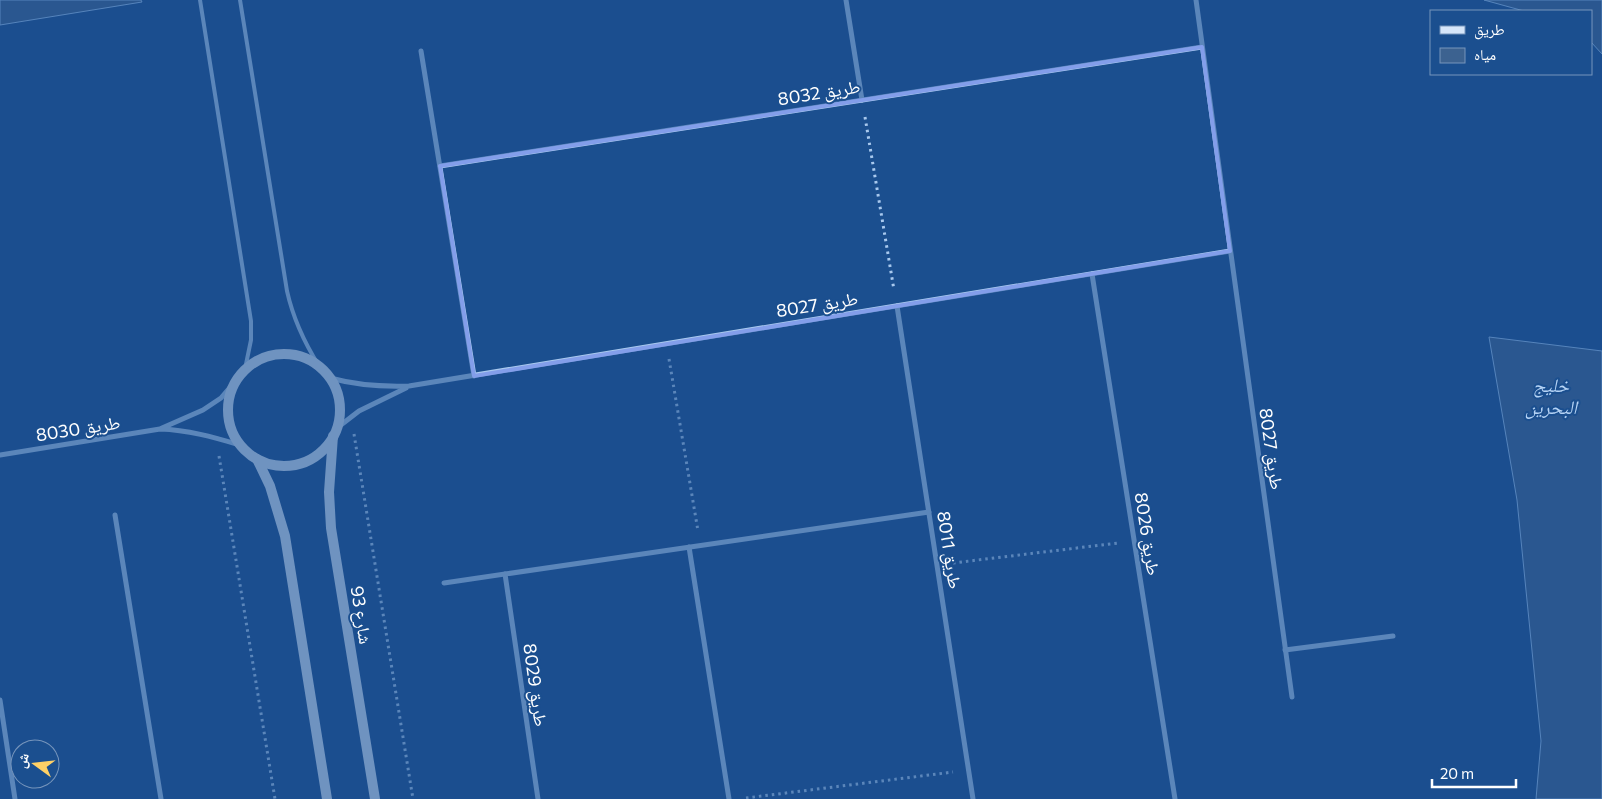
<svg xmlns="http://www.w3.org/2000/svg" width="1602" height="799" viewBox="0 0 1602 799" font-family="Commissioner,'Noto Naskh Arabic',sans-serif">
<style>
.water{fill:#3c6290;stroke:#9cc4f0}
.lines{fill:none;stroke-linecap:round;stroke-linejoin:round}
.path{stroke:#a9c9ee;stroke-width:3;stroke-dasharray:2.5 4;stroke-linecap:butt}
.lane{stroke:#a9c9ee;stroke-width:4}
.street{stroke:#a9c9ee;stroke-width:5}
.secondary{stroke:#d6e6fa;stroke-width:10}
.marked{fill:none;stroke:#839eea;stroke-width:4;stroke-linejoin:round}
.labels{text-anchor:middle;stroke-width:4;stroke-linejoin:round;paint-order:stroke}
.street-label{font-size:18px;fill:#fff;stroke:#1b4f8f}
.water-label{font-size:19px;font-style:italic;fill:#b5d3f5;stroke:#1b4f8f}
</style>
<rect width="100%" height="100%" fill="#1b4f8f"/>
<g class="water">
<path d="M0,0h141l1,2 -142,23z"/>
<path d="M1484,0h118v54l-11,-12v-31h-67z"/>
<path d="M1489,337l113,14v448h-66l5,-58 -24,-241z"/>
</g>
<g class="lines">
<g class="path">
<path d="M865,117l29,173"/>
<path d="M669,359l29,172"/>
<path d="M354,434l59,365"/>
<path d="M219,456l56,343"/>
<path d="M953,563l165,-20"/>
<path d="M746,798l207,-26"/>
</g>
<g class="lane">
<path d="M200,0l51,321v19l-6,29"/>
<path d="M240,0l47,291c6,27 17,51 32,75"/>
</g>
<g class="street">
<path d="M846,0l16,100"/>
<path d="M1196,0l96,697"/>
<path d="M421,51l53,325"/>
<path d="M440,166l762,-119"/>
<path d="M1092,274l83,525"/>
<path d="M897,306l76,493"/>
<path d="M330,378c26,7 51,9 79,8l821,-135"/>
<path d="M162,428l41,-18 18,-12 17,-20"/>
<path d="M337,428l22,-17 47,-23"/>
<path d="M0,455l160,-26c28,1 53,8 80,16"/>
<path d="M115,515l46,284"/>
<path d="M689,547l40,252"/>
<path d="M505,574l33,225"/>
<path d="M444,583l485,-71"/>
<path d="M1285,650l108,-14"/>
<path d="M0,700l15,99"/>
</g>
<g class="secondary">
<circle cx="284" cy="410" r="56"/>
<path d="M333,436l-4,56 2,36 44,271"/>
<path d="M257,459l13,27 15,50 42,263"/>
</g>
</g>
<path d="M0 0H1602V799H0ZM1202,47l28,204 -756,125 -34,-210z" fill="#1b4f8f" fill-opacity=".55" fill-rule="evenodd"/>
<path class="marked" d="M1202,47l28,204 -756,125 -34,-210z"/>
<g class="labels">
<g class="street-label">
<text transform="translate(819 93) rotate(-9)" y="6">طريق 8032</text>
<text transform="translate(817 305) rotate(-9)" y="6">طريق 8027</text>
<text transform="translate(78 429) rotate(-9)" y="6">طريق 8030</text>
<text transform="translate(1271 449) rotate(82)" y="6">طريق 8027</text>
<text transform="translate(1147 534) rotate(81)" y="6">طريق 8026</text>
<text transform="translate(949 550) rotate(81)" y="6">طريق 8011</text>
<text transform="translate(361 615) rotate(81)" y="6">شارع 93</text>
<text transform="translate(535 685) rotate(82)" y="6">طريق 8029</text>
</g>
<g class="water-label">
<text x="1551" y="392">خليج<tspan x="1551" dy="22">البحرين</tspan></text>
</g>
</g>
<rect x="1430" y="10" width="162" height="65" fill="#1b4f8f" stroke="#7695bc"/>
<rect x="1440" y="26" width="25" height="8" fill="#d6e6fa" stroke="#7695bc"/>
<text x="1474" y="35" font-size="15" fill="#ffffff">طريق</text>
<rect x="1440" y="48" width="25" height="15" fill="#3c6290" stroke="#7695bc"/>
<text x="1474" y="60" font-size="15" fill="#ffffff">مياه</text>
<g transform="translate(35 764) rotate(285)"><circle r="24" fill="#1b4f8f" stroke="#7695bc"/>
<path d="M0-4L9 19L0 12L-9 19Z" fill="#ffd166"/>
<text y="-8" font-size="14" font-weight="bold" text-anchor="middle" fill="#ffffff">ش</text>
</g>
<path d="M1432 779v8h84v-8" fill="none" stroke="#ffffff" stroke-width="2.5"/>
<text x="1440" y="779" font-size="15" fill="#ffffff" stroke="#1b4f8f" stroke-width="4" paint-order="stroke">20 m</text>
</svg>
